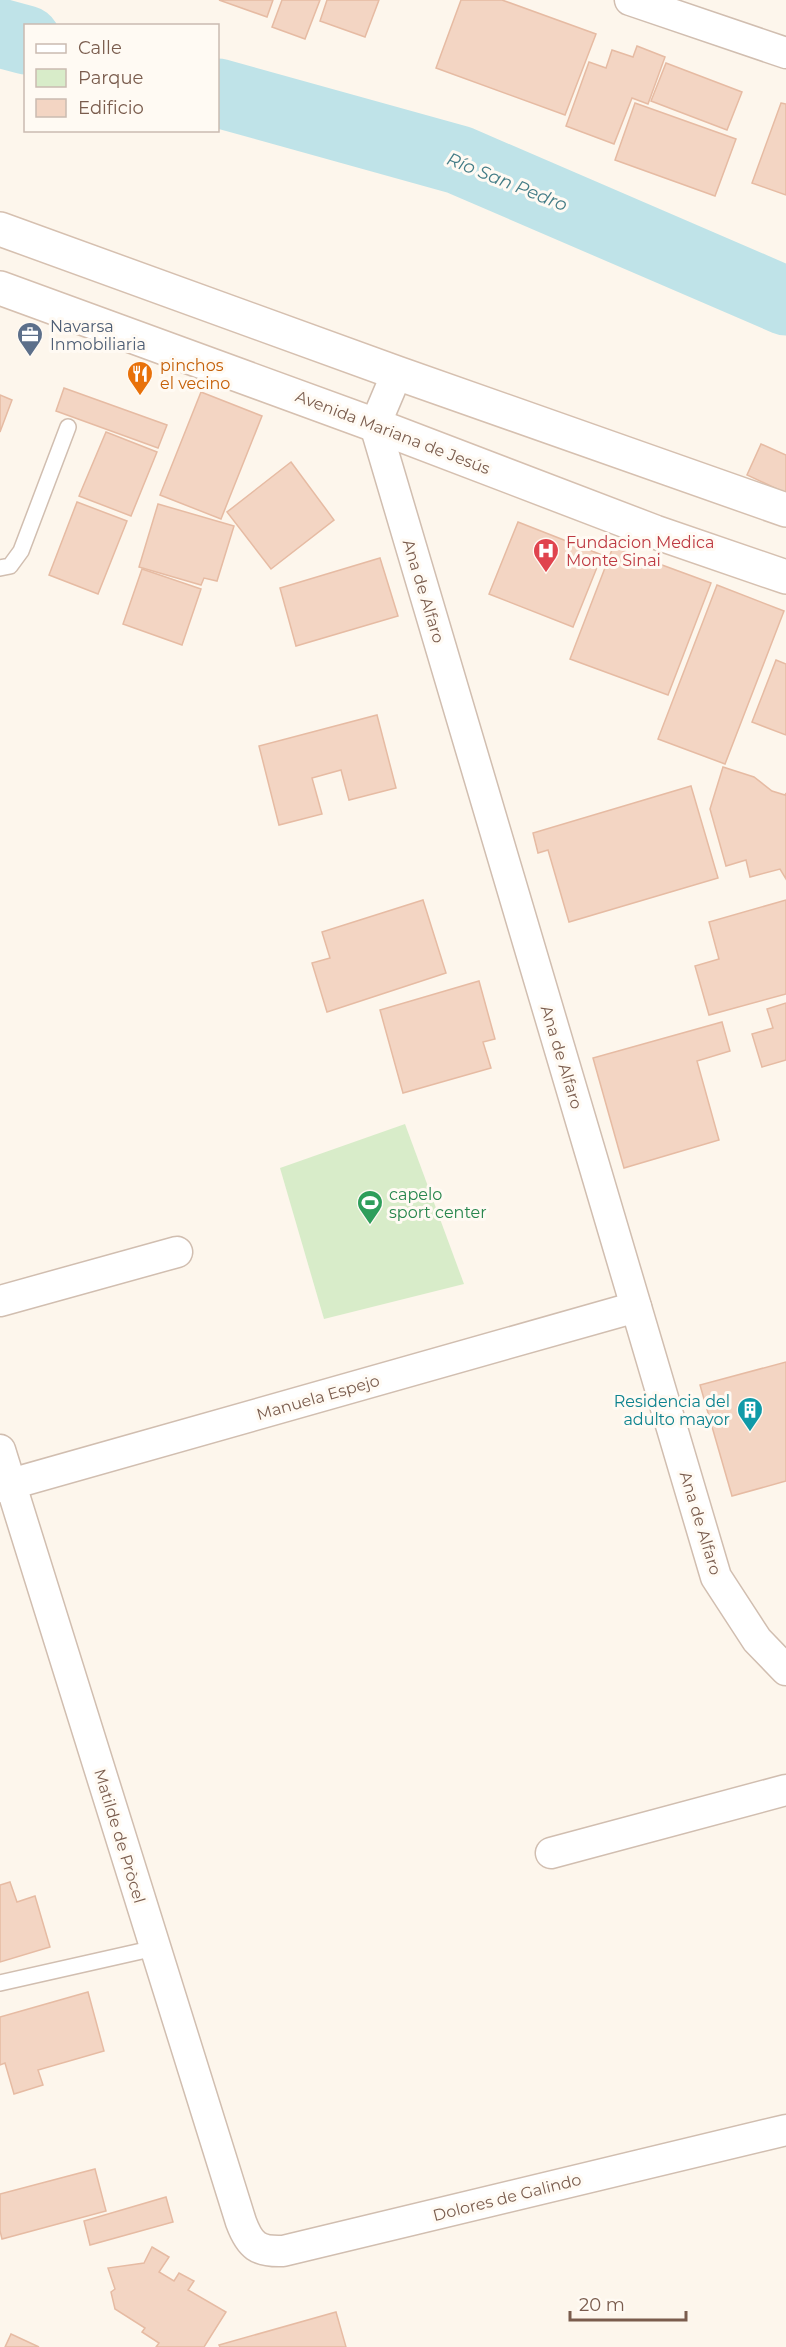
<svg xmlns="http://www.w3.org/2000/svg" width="786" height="2347" viewBox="0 0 786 2347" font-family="Montserrat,sans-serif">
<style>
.green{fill:#d8ecc9}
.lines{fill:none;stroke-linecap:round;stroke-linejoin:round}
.river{stroke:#bfe3e8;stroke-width:69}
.building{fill:#f3d5c3;stroke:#e6bba3;stroke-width:1.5}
.lane-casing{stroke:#d1beb0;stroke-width:18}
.street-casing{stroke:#d1beb0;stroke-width:33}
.secondary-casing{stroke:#d6c0b0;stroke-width:36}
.lane{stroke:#fff;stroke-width:15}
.street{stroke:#fff;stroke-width:30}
.secondary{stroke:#fff;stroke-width:33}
.labels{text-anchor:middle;stroke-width:6;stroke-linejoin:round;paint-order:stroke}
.service-label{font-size:16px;fill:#4e5e75;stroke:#fffaf3;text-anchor:start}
.food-label{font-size:16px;fill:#c56008;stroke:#fffaf3;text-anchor:start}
.street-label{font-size:16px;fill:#7a5c4d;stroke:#fffaf3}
.health-label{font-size:16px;fill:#be3a42;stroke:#fffaf3;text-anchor:start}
.leisure-label{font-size:16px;fill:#27864d;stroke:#fffaf3;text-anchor:start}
.culture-label{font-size:16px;fill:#0d838f;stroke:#fffaf3;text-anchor:end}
.water-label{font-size:18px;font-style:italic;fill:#437c86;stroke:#fffaf3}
</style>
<rect width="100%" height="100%" fill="#fdf6ec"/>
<path class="green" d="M405,1124l59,160 -140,35 -44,-151z"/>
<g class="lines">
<g class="river">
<path d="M0,33l26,7"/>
<path d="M218,93l241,67 327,141"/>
</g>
</g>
<g class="building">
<path d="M219,0h54l-6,17z"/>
<path d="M282,0h38l-15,39 -33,-12z"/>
<path d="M327,0h52l-14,37 -45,-16z"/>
<path d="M461,0h41l94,34 -31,81 -129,-47z"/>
<path d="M637,46l28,11 -17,47 -16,-6 -18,46 -48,-18 23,-64 17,6 6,-18 21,7z"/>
<path d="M666,63l76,29 -15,38 -76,-29z"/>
<path d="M635,103l101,36 -21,57 -100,-36z"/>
<path d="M781,103l5,1v91l-34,-12z"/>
<path d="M64,388l103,37 -9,23 -102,-37z"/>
<path d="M201,392l61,24 -41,103 -61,-24z"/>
<path d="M0,395l12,5 -12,32z"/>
<path d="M106,432l51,20 -26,64 -52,-20z"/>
<path d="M761,444l25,11v38l-39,-18z"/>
<path d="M291,462l43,58 -63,49 -44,-57z"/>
<path d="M77,502l50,19 -29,73 -49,-19z"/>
<path d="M158,504l76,22 -17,55 -13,-3 -3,7 -62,-18z"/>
<path d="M518,522l84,33 -29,72 -84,-33z"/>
<path d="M613,547l98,36 -43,112 -98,-36z"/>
<path d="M380,558l18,58 -102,30 -16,-58z"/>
<path d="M142,569l59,20 -19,56 -59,-21z"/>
<path d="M717,585l67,26 -59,153 -67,-25z"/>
<path d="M776,660l10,4v71l-34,-13z"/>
<path d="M377,715l19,73 -47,12 -8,-30 -29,8 10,36 -43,11 -20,-79z"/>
<path d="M723,767l31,10 18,14 13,4 1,-2v86l-6,-10 -30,8 -4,-17 -20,6 -16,-57z"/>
<path d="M691,786l27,92 -149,44 -21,-72 -10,3 -5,-20z"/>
<path d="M423,900l23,73 -119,39 -15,-49 18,-5 -8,-26z"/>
<path d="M786,900v94l-77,21 -14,-49 24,-7 -10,-37z"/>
<path d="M479,981l16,58 -12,3 8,26 -88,25 -23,-83z"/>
<path d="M786,1003v57l-24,7 -10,-33 21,-6 -6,-19z"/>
<path d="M722,1022l8,29 -33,10 22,79 -95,28 -31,-110z"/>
<path d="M786,1362v119l-54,15 -32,-111z"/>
<path d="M10,1882l7,20 18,-6 15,51 -50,15v-77z"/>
<path d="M88,1992l16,59 -66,19 5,15 -29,9 -9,-31 -5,2v-48z"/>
<path d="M95,2169l11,42 -104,28 -2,-8v-37z"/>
<path d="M166,2197l7,25 -83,23 -6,-24z"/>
<path d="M152,2247l17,10 -10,15 15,9 5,-8 15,8 -6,9 38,22 -22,35h-48l3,-4 -17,-11 3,-4 -30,-19 -4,-17 4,-3 -7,-21 36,-5z"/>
<path d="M336,2312l10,35h-126l-1,-2z"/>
<path d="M11,2334l28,13h-34z"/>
</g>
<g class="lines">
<defs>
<g id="lane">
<path d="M0,568l10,-2 11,-15 47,-124"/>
<path d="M0,1983l155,-35"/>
</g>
<g id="street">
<path d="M630,0l156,53"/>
<path d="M397,373l-22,52 341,1152 41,63 29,30"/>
<path d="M0,1301l177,-49"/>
<path d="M0,1450l241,772c9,24 17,30 42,29l503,-121"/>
<path d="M0,1487l636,-180"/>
<path d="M551,1853l235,-63"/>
</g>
<g id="secondary">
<path d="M0,229l397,144 389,137"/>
<path d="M0,288l375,137 280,107 131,45"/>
</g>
</defs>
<use href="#lane" class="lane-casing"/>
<use href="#street" class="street-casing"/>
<use href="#secondary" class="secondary-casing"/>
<use href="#lane" class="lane"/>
<use href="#street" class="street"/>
<use href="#secondary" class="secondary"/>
</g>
<defs>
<symbol id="office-pin" viewBox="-11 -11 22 30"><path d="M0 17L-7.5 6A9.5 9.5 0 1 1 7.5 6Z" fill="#5c6f8a" stroke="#fffaf3"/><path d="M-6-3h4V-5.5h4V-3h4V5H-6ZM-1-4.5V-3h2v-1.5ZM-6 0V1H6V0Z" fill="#fff"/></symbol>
<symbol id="restaurant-pin" viewBox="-11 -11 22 30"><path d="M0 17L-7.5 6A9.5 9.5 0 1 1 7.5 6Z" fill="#e8710a" stroke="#fffaf3"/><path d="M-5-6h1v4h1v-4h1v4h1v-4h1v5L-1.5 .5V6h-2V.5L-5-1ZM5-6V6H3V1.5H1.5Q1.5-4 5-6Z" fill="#fff"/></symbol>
<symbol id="hospital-pin" viewBox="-11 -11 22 30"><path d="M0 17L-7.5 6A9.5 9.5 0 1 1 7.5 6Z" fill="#e0444e" stroke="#fffaf3"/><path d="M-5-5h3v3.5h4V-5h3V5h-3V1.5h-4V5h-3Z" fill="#fff"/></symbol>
<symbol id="stadium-pin" viewBox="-11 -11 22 30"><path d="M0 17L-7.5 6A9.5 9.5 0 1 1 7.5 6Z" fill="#2e9e5b" stroke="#fffaf3"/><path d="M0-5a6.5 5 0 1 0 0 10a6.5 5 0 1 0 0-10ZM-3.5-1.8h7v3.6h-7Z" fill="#fff"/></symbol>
<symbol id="building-pin" viewBox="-11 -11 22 30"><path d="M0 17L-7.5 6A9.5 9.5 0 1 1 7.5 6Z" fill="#0f9aa8" stroke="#fffaf3"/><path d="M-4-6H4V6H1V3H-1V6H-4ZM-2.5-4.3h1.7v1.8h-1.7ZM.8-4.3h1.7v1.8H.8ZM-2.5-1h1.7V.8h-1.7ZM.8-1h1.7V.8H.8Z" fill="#fff"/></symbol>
</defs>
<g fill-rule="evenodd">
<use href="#office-pin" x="15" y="320" width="30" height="40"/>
<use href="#restaurant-pin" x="125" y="359" width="30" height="40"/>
<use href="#hospital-pin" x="531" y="536" width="30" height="40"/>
<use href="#stadium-pin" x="355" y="1188" width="30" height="40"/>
<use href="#building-pin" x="735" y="1395" width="30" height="40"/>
</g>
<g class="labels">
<g class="service-label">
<text x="50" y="332">Navarsa<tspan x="50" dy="18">Inmobiliaria</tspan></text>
</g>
<g class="food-label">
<text x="160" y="371">pinchos<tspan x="160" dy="18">el vecino</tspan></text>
</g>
<g class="street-label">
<text transform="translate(393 432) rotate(21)" y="6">Avenida Mariana de Jesús</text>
<text transform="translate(424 591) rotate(73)" y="6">Ana de Alfaro</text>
<text transform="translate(562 1057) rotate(73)" y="6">Ana de Alfaro</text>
<text transform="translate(318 1397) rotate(-16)" y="6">Manuela Espejo</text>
<text transform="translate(701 1523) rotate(73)" y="6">Ana de Alfaro</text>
<text transform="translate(120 1836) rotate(73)" y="6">Matilde de Pròcel</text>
<text transform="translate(507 2197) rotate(-14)" y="6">Dolores de Galindo</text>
</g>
<g class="health-label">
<text x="566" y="548">Fundacion Medica<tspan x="566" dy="18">Monte Sinai</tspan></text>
</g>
<g class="leisure-label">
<text x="389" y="1200">capelo<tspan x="389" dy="18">sport center</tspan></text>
</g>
<g class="culture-label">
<text x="730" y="1407">Residencia del<tspan x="730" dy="18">adulto mayor</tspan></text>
</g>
<g class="water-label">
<text transform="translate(507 182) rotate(22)" y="6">Río San Pedro</text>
</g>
</g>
<rect x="24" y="24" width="195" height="108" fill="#fffaf3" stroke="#cabbb1" stroke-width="1.5"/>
<rect x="36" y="44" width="30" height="9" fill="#ffffff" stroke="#cabbb1" stroke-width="1.5"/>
<text x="78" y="54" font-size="18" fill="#7a5c4d">Calle</text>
<rect x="36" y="69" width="30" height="18" fill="#d8ecc9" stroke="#cabbb1" stroke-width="1.5"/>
<text x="78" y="84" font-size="18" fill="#7a5c4d">Parque</text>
<rect x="36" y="99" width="30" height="18" fill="#f3d5c3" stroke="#cabbb1" stroke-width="1.5"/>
<text x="78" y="114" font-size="18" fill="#7a5c4d">Edificio</text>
<path d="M570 2311v9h116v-9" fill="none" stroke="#7a5c4d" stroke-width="3"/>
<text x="579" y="2311" font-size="18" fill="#7a5c4d" stroke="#fffaf3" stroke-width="4.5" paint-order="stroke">20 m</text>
</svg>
